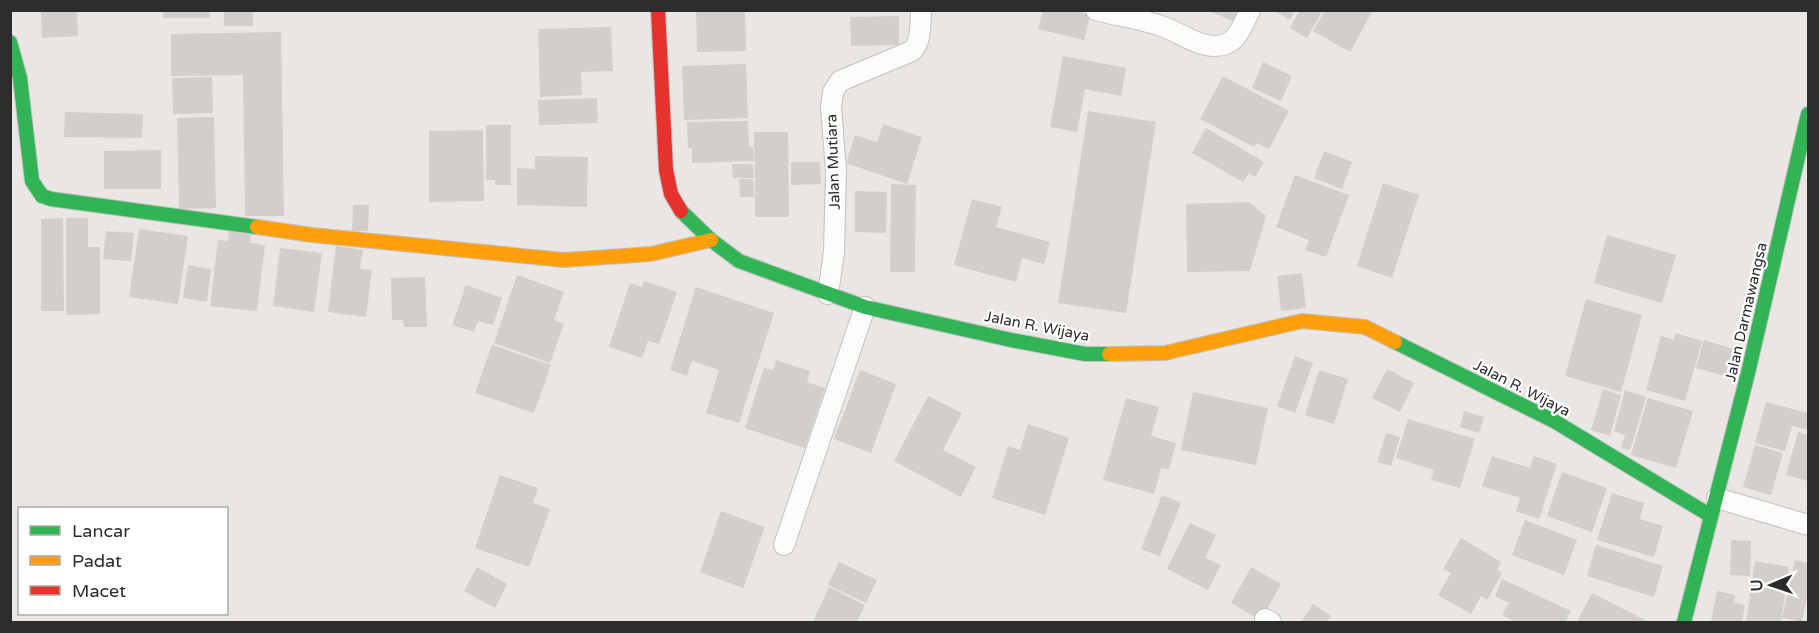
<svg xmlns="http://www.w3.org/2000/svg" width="1819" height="633" viewBox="0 0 1819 633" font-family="'Varela Round',sans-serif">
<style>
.building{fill:#d1cecc}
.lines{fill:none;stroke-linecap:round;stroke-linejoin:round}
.street-casing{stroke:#c2c1c1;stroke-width:22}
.fast-casing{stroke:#c2c1c1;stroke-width:16}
.slow-casing{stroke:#c2c1c1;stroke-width:16}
.jam-casing{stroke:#c2c1c1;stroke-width:16}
.street{stroke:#fcfbfb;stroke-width:20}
.fast{stroke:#30b455;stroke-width:14}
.slow{stroke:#ff9f0a;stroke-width:14}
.jam{stroke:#e5322d;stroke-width:14}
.labels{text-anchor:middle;stroke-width:4.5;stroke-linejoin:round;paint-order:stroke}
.street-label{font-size:15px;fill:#2c2c2c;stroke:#fff}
</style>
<rect width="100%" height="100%" fill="#e9e6e3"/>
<g class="building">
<path d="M41,10h36l1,26 -36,2z"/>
<rect x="163" y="10" width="47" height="8"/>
<rect x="224" y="10" width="29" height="16"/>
<path d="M696,10h49l1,41 -49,1z"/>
<path d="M1043,10h30l17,5 -6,25 -46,-11z"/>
<path d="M1207,10h33l-5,12z"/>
<path d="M1273,10h22l-5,10z"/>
<path d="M1300,10h23l-16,28 -17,-10z"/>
<path d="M1325,10h48l-23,42 -37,-21z"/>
<path d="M899,16v29l-48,1 -1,-29z"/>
<path d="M611,27l2,44 -32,1 1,23 -42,2 -2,-68z"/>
<path d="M281,32l3,184h-39l-2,-141 -72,1v-42z"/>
<path d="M1063,56l63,12 -5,28 -36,-7 -8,43 -27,-5z"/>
<path d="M1263,62l29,14 -11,25 -29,-13z"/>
<path d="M746,64l2,54 -64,2 -2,-54z"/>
<path d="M1223,76l66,35 -20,38 -12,-6 -3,4 -54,-28z"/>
<path d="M212,77l1,36 -40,1 -1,-36z"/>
<path d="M597,98l1,25 -59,2 -1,-25z"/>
<path d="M1088,111l68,11 -30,191 -68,-10z"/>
<path d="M65,112l78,2 -1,24 -78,-1z"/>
<path d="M214,117l2,91 -37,1 -2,-91z"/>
<path d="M748,121l1,26h4l1,14 -62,2v-15h-4l-1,-26z"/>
<path d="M883,124l39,13 -15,47 -61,-21 9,-28 22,7z"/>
<path d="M486,125h25v60h-16v-5h-9z"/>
<path d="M1206,128l58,34 -9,15 -6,-4 -6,9 -51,-29z"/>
<path d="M483,130l1,71 -55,1v-71z"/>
<path d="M754,132h34l1,85h-34v-38l2,-1h-2z"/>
<path d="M161,150v39h-57v-38z"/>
<path d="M1324,151l28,11 -10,27 -28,-11z"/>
<path d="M535,156l53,1 -1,50 -70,-2v-37l18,1z"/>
<path d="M791,162h29l1,22 -30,1z"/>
<path d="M732,164h21l1,14h-21z"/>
<path d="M1295,175l54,20 -23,62 -21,-7 4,-10 -33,-13z"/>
<path d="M739,179h14l1,18h-14z"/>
<path d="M1383,183l36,12 -27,83 -35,-12z"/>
<path d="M891,184l25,1 -1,87h-25z"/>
<path d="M855,191l32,1 -1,41 -31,-1z"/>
<path d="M972,199l30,8 -6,20 54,15 -6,22 -22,-6 -6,24 -62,-17z"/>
<path d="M1249,202l17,14 -16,55 -63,1 -1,-68z"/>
<path d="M353,205h16l-1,26h-16z"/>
<path d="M63,218l1,93h-23v-92z"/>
<path d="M66,218h22v29h12v67l-34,1z"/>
<path d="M139,229l49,7 -10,68 -49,-7z"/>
<path d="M229,230l22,2 -1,11 15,2 -8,66 -47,-5 8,-66 10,1z"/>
<path d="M106,231l28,2 -3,28 -28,-2z"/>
<path d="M1607,235l69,20 -14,48 -68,-20z"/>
<path d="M336,246l27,4 -3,19 12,1 -6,47 -38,-5z"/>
<path d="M280,248l42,5 -8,59 -41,-6z"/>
<path d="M188,265l23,4 -4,33 -24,-4z"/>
<path d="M1302,273l4,35 -25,3 -4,-35z"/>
<path d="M517,275l47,17 -10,28 10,4 -14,39 -56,-20z"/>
<path d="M425,277l2,50h-23l-1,-7h-11l-1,-42z"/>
<path d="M644,281l33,11 -18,52 -11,-3 -6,17 -33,-11 21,-64 12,4z"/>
<path d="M466,285l36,13 -9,27 -15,-4 -4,11 -22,-7z"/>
<path d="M696,287l78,26 -35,110 -33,-10 13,-43 -27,-9 -5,15 -17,-6z"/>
<path d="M1586,299l56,16 -21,77 -56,-16z"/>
<path d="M1675,333l27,8 -17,60 -39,-11 15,-54 13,4z"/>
<path d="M1704,340l29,9 -8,27 -29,-8z"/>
<path d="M492,345l59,20 -17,48 -59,-20z"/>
<path d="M1295,356l18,7 -18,50 -18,-7z"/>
<path d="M776,360l34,11 -3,11 18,6 -20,60 -60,-20 19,-60 9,2z"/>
<path d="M1387,369l27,14 -14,29 -28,-14z"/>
<path d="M860,370l36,14 -25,69 -37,-14z"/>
<path d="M1319,370l29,9 -14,45 -29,-9z"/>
<path d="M1603,389l18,6 -11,41 -19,-6z"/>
<path d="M1625,390l21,7 -16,53 -9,-2 4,-13 -11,-4z"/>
<path d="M1193,392l75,16 -12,57 -75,-15z"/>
<path d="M928,396l34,17 -19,37 33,17 -15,30 -67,-36z"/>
<path d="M1126,398l33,9 -8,29 25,7 -7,27 -8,-2 -7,26 -51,-14z"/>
<path d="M1648,398l45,13 -17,57 -45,-13z"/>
<path d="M1766,402l42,11v17l-16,-4 -7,25 -30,-8z"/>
<path d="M1464,411l20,6 -5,16 -19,-6z"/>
<path d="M1408,419l67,20 -15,49 -29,-8 3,-10 -38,-12z"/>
<path d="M1028,424l41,14 -24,77 -53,-17 16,-52 12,4z"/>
<path d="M1798,432l10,3v46l-22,-6z"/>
<path d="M1386,433l14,4 -9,29 -14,-4z"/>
<path d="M1755,445l28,8 -12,42 -28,-8z"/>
<path d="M1492,456l38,12 4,-12 23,8 -18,55 -23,-8 4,-13 -38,-12z"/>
<path d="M1562,472l45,16 -15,44 -45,-16z"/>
<path d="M500,475l38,13 -5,15 17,6 -21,58 -54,-19z"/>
<path d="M1612,493l32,10 -4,16 23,7 -9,31 -57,-17z"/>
<path d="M1162,495l19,8 -21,53 -19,-7z"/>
<path d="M721,511l44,16 -22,61 -43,-16z"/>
<path d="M1525,520l52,20 -13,35 -52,-20z"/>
<path d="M1190,523l26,12 -11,23 16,7 -13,25 -41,-21z"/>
<path d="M1461,538l40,24 -4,7 5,4 -15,27 -6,-4 -10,18 -33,-19 13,-22 -8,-4z"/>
<path d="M1731,540l20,1 -1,35 -20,-1z"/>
<path d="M1596,545l67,21 -9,31 -67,-21z"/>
<path d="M1795,560l13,3v28l-6,31 -20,-4z"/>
<path d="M1755,561l34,6 -8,55h-35z"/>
<path d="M839,562l38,18 -11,23 -38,-18z"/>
<path d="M477,567l30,17 -12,24 -31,-17z"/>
<path d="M1251,567l30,17 -20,36 -30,-17z"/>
<path d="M1502,579l69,32 -6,11h-55l2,-2 -10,-5 7,-12 -14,-7z"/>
<path d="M829,587l36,18 -8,17h-44z"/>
<path d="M1717,591l18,4 -1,8 11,2 -3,17h-31z"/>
<path d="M1592,593l57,29h-72z"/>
<path d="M1313,604l18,12 -4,6h-26z"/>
</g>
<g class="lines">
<defs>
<g id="street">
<path d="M1096,10c22,6 46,9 68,17 19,7 40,25 62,17 12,-4 19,-23 24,-34"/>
<path d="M828,294l6,-42 2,-81 -5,-64 2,-15 7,-11 72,-30c10,-10 8,-27 9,-41"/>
<path d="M1717,498l91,27"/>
<path d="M784,545l81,-238"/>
<path d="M1265,619l6,3"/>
</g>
<g id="fast">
<path d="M10,42l10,36 12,103 10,15 9,3 206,28"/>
<path d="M681,211l30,29 28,21 126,46 146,33 74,14h24"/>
<path d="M1395,342l159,79 157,95"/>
<path d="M1684,622l64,-249 60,-259"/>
</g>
<g id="slow">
<path d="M257,227l55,8 252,25 87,-6 60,-14"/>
<path d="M1109,354l56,-1 137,-32 63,6 30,15"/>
</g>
<path id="jam" d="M658,10l8,160 5,24 10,17"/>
</defs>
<use href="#street" class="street-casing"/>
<use href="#fast" class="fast-casing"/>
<use href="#slow" class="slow-casing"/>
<use href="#jam" class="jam-casing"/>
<use href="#street" class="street"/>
<use href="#fast" class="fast"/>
<use href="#slow" class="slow"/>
<use href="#jam" class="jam"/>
</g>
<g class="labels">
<g class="street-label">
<text transform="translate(833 162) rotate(-92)" y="5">Jalan Mutiara</text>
<text transform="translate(1746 312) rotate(-77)" y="5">Jalan Darmawangsa</text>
<text transform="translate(1037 326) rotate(11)" y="5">Jalan R. Wijaya</text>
<text transform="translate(1522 388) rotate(27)" y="5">Jalan R. Wijaya</text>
</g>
</g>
<rect width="1819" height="633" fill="none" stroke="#2c2c2c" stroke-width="24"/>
<rect x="18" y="507" width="210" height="108" fill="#ffffff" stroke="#ababab" stroke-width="1.5"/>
<rect x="30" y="526" width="30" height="9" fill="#30b455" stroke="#ababab" stroke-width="1.5"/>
<text x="72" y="537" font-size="18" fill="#2c2c2c">Lancar</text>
<rect x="30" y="556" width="30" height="9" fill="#ff9f0a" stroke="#ababab" stroke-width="1.5"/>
<text x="72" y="567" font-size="18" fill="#2c2c2c">Padat</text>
<rect x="30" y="586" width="30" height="9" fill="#e5322d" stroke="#ababab" stroke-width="1.5"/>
<text x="72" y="597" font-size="18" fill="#2c2c2c">Macet</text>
<g transform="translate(1771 585) rotate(268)" stroke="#ffffff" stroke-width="4.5" paint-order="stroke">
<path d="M0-4.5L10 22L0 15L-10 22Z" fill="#2c2c2c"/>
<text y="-9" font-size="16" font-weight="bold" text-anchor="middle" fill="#2c2c2c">U</text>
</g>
</svg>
